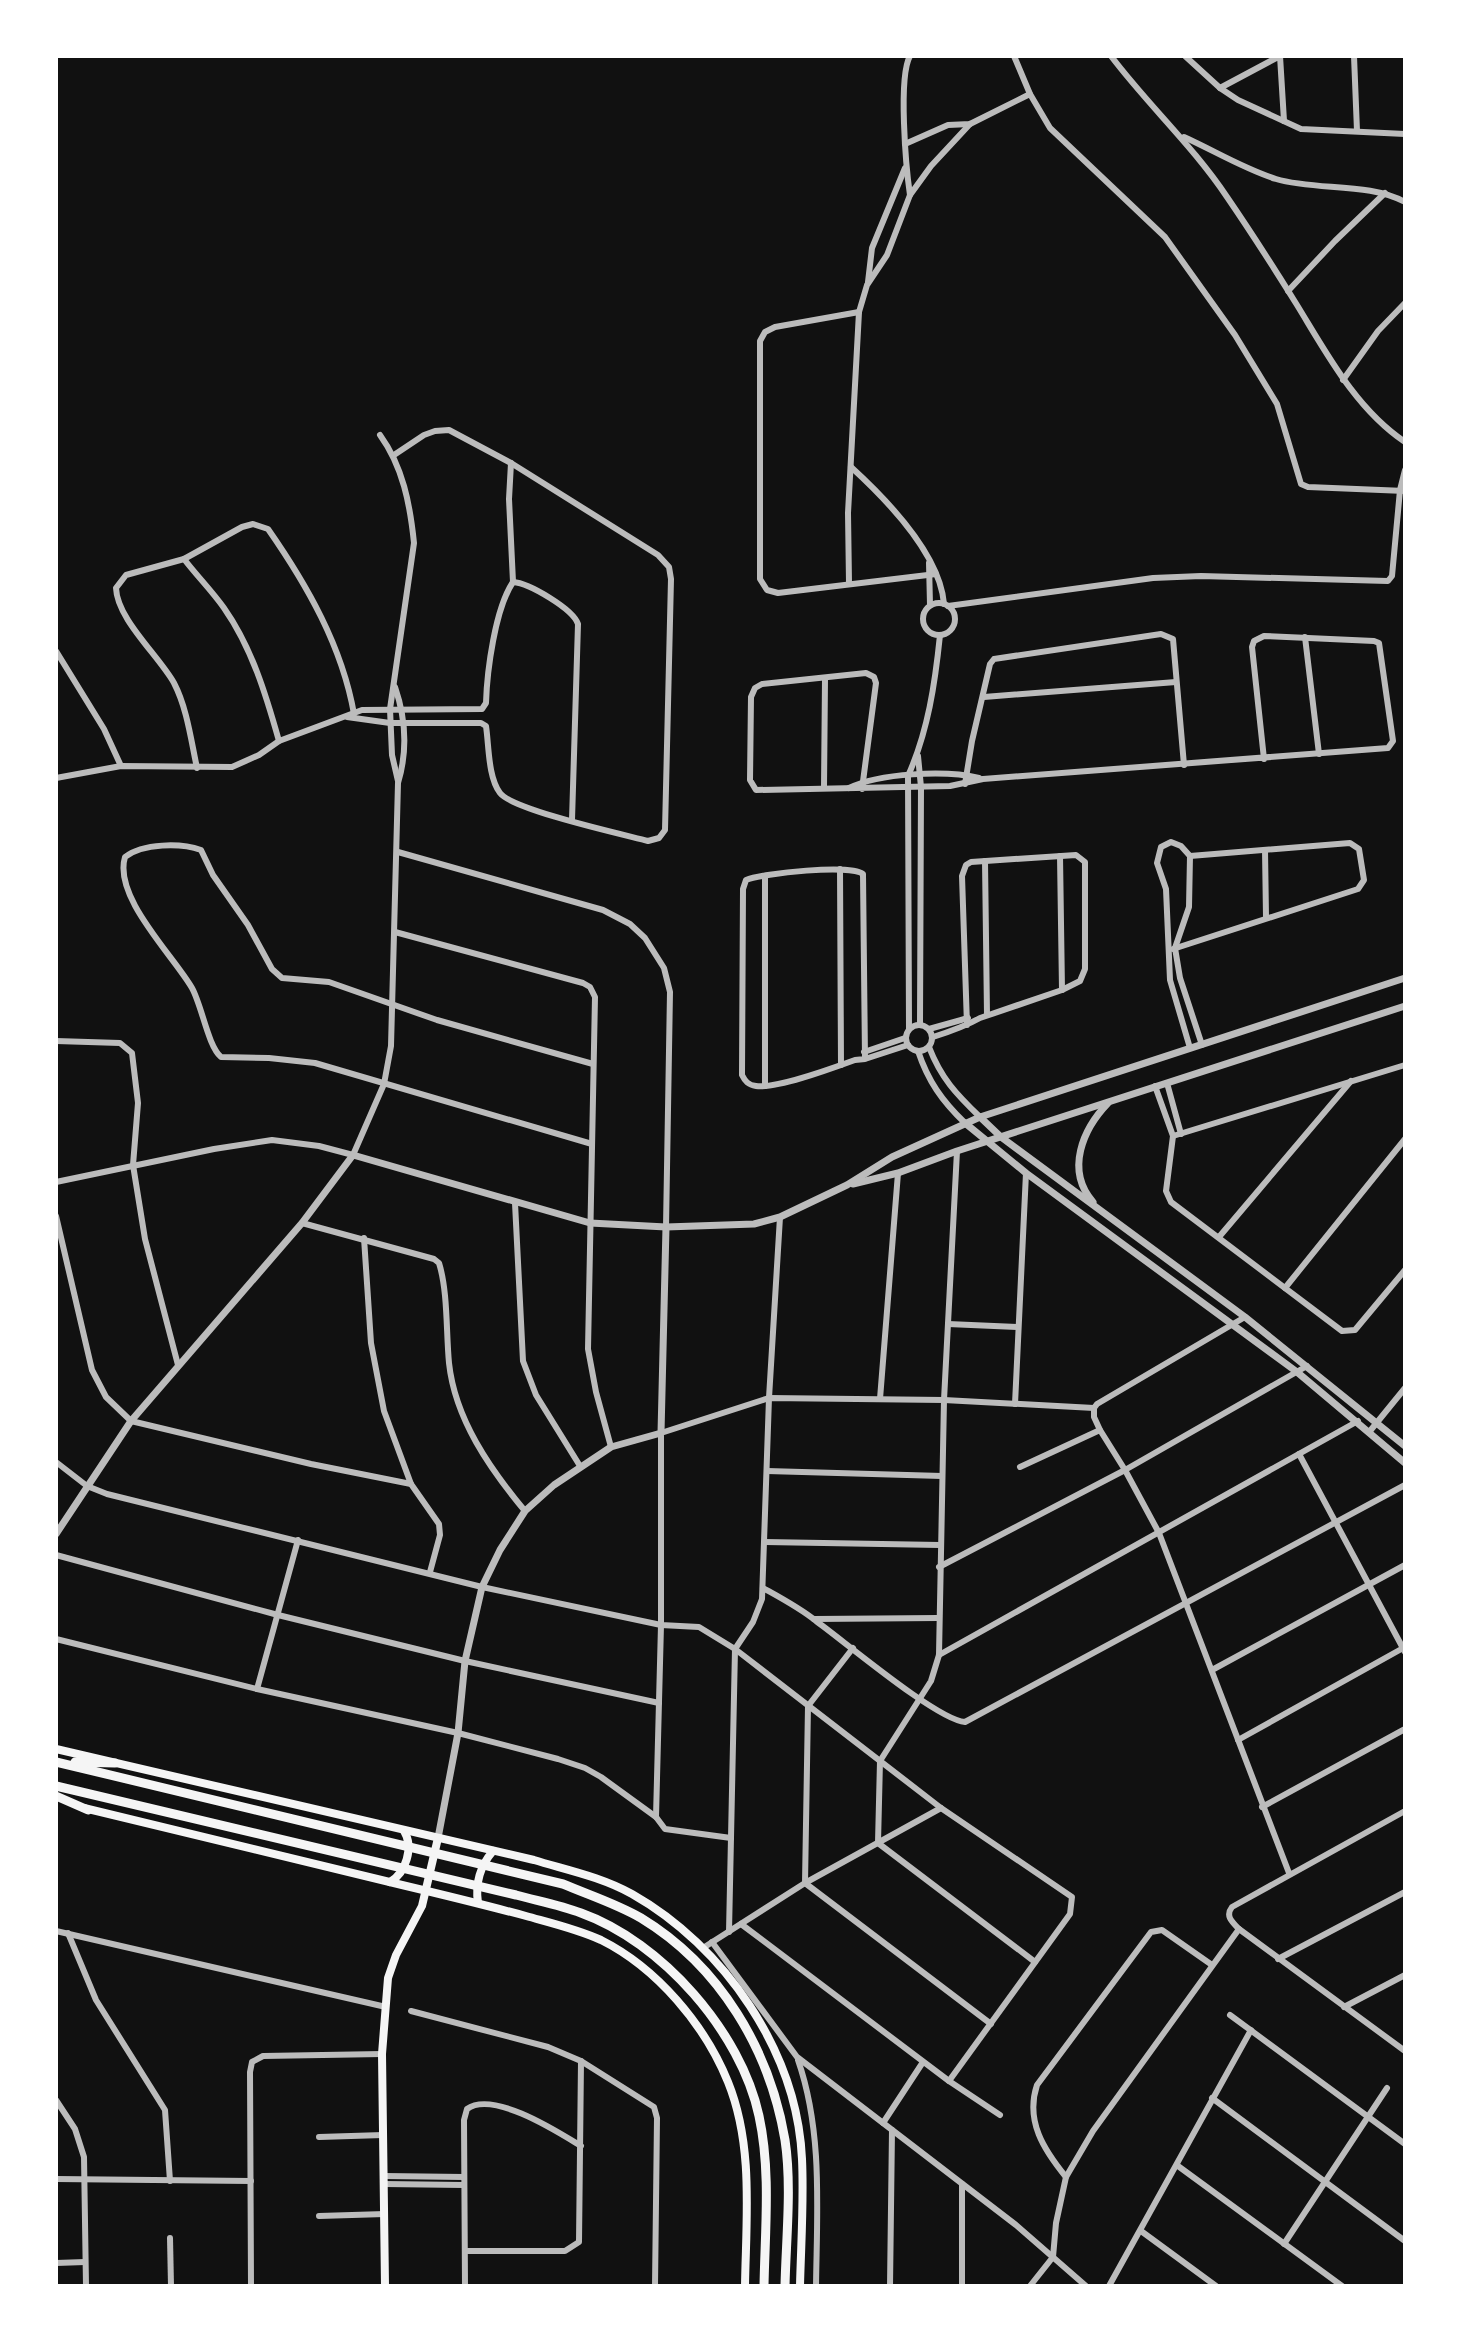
<svg xmlns="http://www.w3.org/2000/svg" width="1461" height="2342" viewBox="0 0 1461 2342" font-family="'Alegreya Sans',sans-serif">
<style>
.lines{fill:none;stroke-linecap:round;stroke-linejoin:round}
.minor{stroke:#bcbcbc;stroke-width:6}
.tertiary{stroke:#bcbcbc;stroke-width:7}
.secondary{stroke:#f5f5f5;stroke-width:8}
.trunk{stroke:#f5f5f5;stroke-width:9}
</style>
<rect width="100%" height="100%" fill="#111"/>
<g class="lines">
<g class="minor">
<path d="M910,56c-12,21 -4,112 0,139"/>
<path d="M1014,56l16,38 20,34 115,109 70,98 42,69 24,80 7,3 97,4"/>
<path d="M1111,56c37,49 82,90 116,141 24,35 47,71 70,108 30,49 59,104 108,137"/>
<path d="M1185,56l35,32 18,12 63,29 104,5"/>
<path d="M1354,56l3,75"/>
<path d="M1220,88l60,-32 4,65"/>
<path d="M1184,137c31,14 60,32 92,42 40,12 93,3 129,23"/>
<path d="M905,144l43,-19 22,-1 60,-30"/>
<path d="M868,282l4,-34 33,-80"/>
<path d="M1288,291l47,-50 50,-48"/>
<path d="M859,312l-84,15 -10,5 -5,9v238l7,11 11,3 158,-19"/>
<path d="M1343,380l35,-49 27,-28"/>
<path d="M380,435c23,32 30,69 34,108l-24,166 2,46 6,26"/>
<path d="M851,467c35,32 89,87 93,137"/>
<path d="M184,559c13,17 28,32 40,49 28,40 42,87 55,133"/>
<path d="M929,563l1,42"/>
<path d="M513,582c16,1 60,27 65,42l-6,196"/>
<path d="M849,583l-1,-70 11,-201 8,-27 20,-30 23,-60 21,-29 39,-42"/>
<circle cx="939" cy="619" r="16"/>
<path d="M948,606l205,-28 48,-2 187,5 4,-5 8,-86 5,-20"/>
<path d="M1305,637l14,117"/>
<path d="M56,651l48,78 17,37"/>
<path d="M984,697l192,-15"/>
<path d="M347,717l43,6h91l5,3c3,20 2,51 14,67 13,17 121,41 148,48l11,-3 6,-8 6,-251 -2,-12 -11,-12 -147,-92 -62,-33 -14,1 -11,4 -30,20"/>
<path d="M918,756l3,31 -1,237"/>
<path d="M197,768c-6,-28 -10,-60 -23,-85 -15,-27 -57,-64 -58,-95l10,-13 58,-16 58,-32 11,-3 15,5c39,56 74,117 86,185"/>
<path d="M56,778l65,-12 111,1 27,-12 20,-14 83,-31 120,-1 4,-6c1,-32 9,-94 27,-121l-4,-83 2,-36"/>
<path d="M965,784l7,-43 18,-77 4,-5 167,-25 12,5 11,126"/>
<path d="M824,788l1,-109"/>
<path d="M849,788c30,-15 97,-18 130,-10"/>
<path d="M862,789l14,-106 -2,-6 -8,-4 -104,11 -7,4 -4,9 -1,83 6,10 194,-4 33,-7 405,-31 5,-7 -14,-98 -5,-2 -110,-5 -10,5 -2,6 12,112"/>
<path d="M1265,850l1,67"/>
<path d="M398,852l205,58 27,14 15,14 19,30 6,24 -4,235"/>
<path d="M1060,856l2,134"/>
<path d="M985,861l2,154"/>
<path d="M840,869l1,196"/>
<path d="M395,932l188,51 7,4 5,10 -7,352 8,43 15,55"/>
<path d="M1173,949l185,-60 6,-9 -5,-31 -9,-6 -160,13"/>
<circle cx="919" cy="1038" r="13"/>
<path d="M909,1029l-1,-253c20,-45 27,-92 32,-141"/>
<path d="M929,1029l39,-11"/>
<path d="M933,1037c16,-5 31,-10 47,-19l82,-28 18,-9 5,-12v-107l-9,-7 -105,7 -5,3 -4,11 5,149"/>
<path d="M56,1041l64,2 12,10 6,50 -5,62 12,74 33,126"/>
<path d="M929,1047c12,31 27,47 51,70"/>
<path d="M1190,1048l-20,-68 -4,-91 -9,-26 4,-16 10,-5 10,4 9,10 -1,51 -14,41 5,30 22,67"/>
<path d="M918,1051c10,30 24,50 47,72"/>
<path d="M864,1052l41,-14"/>
<path d="M865,1059l-2,-185c-12,-10 -100,-1 -117,6l-3,9 -1,186c3,6 6,10 14,11 21,3 77,-18 99,-26l10,-1 43,-14"/>
<path d="M1167,1083l14,51"/>
<path d="M765,1086v-210"/>
<path d="M1155,1086l18,50 -7,55 5,11 171,129 13,-1 50,-60"/>
<path d="M1173,1136l232,-71"/>
<path d="M592,1144l-277,-81 -46,-5 -48,-1c-13,-11 -19,-51 -29,-69 -19,-33 -79,-91 -67,-131 18,-14 56,-14 76,-7l12,25 35,50 24,44 10,9 47,4 108,38 156,44"/>
<path d="M957,1151l-13,249 -5,255 -8,26 -51,80 -2,82 157,119"/>
<path d="M56,1182l158,-33 58,-9 47,6 34,9 31,-71 7,-38 7,-263c10,-33 8,-64 -3,-96"/>
<path d="M515,1203l8,158 13,34 44,71"/>
<path d="M56,1216l36,154 14,27 25,24 180,43 100,20"/>
<path d="M302,1223l132,36 5,4c9,29 7,69 10,100 6,56 41,106 76,148"/>
<path d="M1219,1237l132,-156"/>
<path d="M364,1238l7,105 13,68 27,73 28,40 1,11 -10,37"/>
<path d="M1285,1288l120,-149"/>
<path d="M948,1324l69,3"/>
<path d="M880,1399l18,-226"/>
<path d="M1015,1404l11,-231"/>
<path d="M1094,1408v9l6,13 25,40 34,63 130,340"/>
<path d="M1094,1408l3,-4 148,-87"/>
<path d="M1370,1431l35,-43"/>
<path d="M1299,1454l106,198"/>
<path d="M56,1462l31,24 20,8 375,93 179,38 38,2 36,22 206,159 131,89 -2,17 -121,167"/>
<path d="M1020,1467l80,-37"/>
<path d="M767,1471l175,5"/>
<path d="M765,1542l175,3"/>
<path d="M56,1555l222,60 187,46 194,42"/>
<path d="M939,1567l186,-97 182,-104"/>
<path d="M763,1588c18,10 37,20 53,33 28,20 121,99 149,101l440,-237"/>
<path d="M814,1619l124,-1"/>
<path d="M56,1639l201,50 201,44 100,26 27,9 16,9 55,40"/>
<path d="M853,1648l-45,58 -3,177 186,141"/>
<path d="M735,1649l18,-27 9,-23 7,-201 11,-181"/>
<path d="M939,1655l419,-234"/>
<path d="M1212,1670l193,-105"/>
<path d="M257,1689l41,-149"/>
<path d="M1238,1740l167,-93"/>
<path d="M1262,1807l143,-78"/>
<path d="M1405,1811l-173,96c-7,9 0,15 7,22l166,122"/>
<path d="M731,1838l-66,-9 -9,-12 5,-192v-192l108,-35 175,2 150,8"/>
<path d="M741,1924l208,157 51,34"/>
<path d="M56,1931l330,76"/>
<path d="M729,1932l6,-283"/>
<path d="M68,1933l28,67 69,110 5,71"/>
<path d="M712,1942l85,115 219,168 70,61"/>
<path d="M703,1948l102,-65 136,-75"/>
<path d="M1278,1959l127,-67"/>
<path d="M1344,2007l61,-32"/>
<path d="M411,2011l137,36 33,14 73,46 3,11 -2,168"/>
<path d="M1230,2015l175,129"/>
<path d="M798,2060c25,72 19,150 18,226"/>
<path d="M1212,2098l193,143"/>
<path d="M56,2100l19,29 9,28 2,129"/>
<path d="M883,2123l40,-61"/>
<path d="M319,2137l64,-2"/>
<path d="M1178,2166l164,120"/>
<path d="M384,2176l80,1"/>
<path d="M1066,2177c-22,-27 -41,-56 -29,-92l114,-153 11,-2 50,35"/>
<path d="M56,2179l195,2"/>
<path d="M384,2184l80,1"/>
<path d="M319,2216l66,-2"/>
<path d="M1141,2231l75,55"/>
<path d="M170,2238l1,48"/>
<path d="M1284,2244l103,-156"/>
<path d="M465,2251h100l14,-9 2,-181"/>
<path d="M56,2263l29,-1"/>
<path d="M251,2286l-1,-214 2,-10 11,-6 119,-2"/>
<path d="M465,2286l-1,-166 3,-11c26,-19 91,23 114,37"/>
<path d="M890,2286l2,-156"/>
<path d="M962,2286v-102"/>
<path d="M1030,2286l23,-29 3,-34 10,-46 27,-46 146,-202"/>
<path d="M1109,2286l142,-256"/>
</g>
<g class="tertiary">
<path d="M980,1117l21,20 244,180 160,129"/>
<path d="M965,1123l61,50 271,199 108,91"/>
<path d="M853,1184l45,-11 59,-22 448,-145"/>
<path d="M1093,1202c-28,-32 -10,-73 15,-99"/>
<path d="M56,1534l75,-113 171,-198 51,-68 237,68 76,4 88,-3 26,-7 67,-32 45,-28 88,-40 425,-139"/>
<path d="M438,1838l20,-105 7,-72 17,-74 18,-37 25,-39 29,-26 57,-38 50,-14 5,-206"/>
</g>
<g class="secondary">
<path d="M56,1749l478,111c33,10 68,17 98,34 92,52 165,157 170,265 2,42 -1,85 -2,127"/>
<path d="M84,1808c106,26 212,52 318,77 42,10 83,20 124,31 25,7 51,13 75,24 56,28 104,85 127,142 26,64 18,137 17,204"/>
<path d="M390,1882c16,-9 24,-35 14,-51"/>
<path d="M478,1903c-3,-20 2,-37 15,-52"/>
<path d="M385,2286l-3,-232 6,-76 8,-23 26,-49 16,-68"/>
</g>
<g class="trunk">
<path d="M56,1762l507,122c26,11 54,20 78,34 79,48 129,132 144,222 7,46 1,100 0,146"/>
<path d="M75,1762l40,1"/>
<path d="M56,1786l460,109c22,6 44,10 65,18 81,29 160,119 178,203 12,55 6,114 5,170"/>
<path d="M56,1796l32,14"/>
</g>
</g>
<rect width="1461" height="2342" fill="none" stroke="#ffffff" stroke-width="116"/>
</svg>
